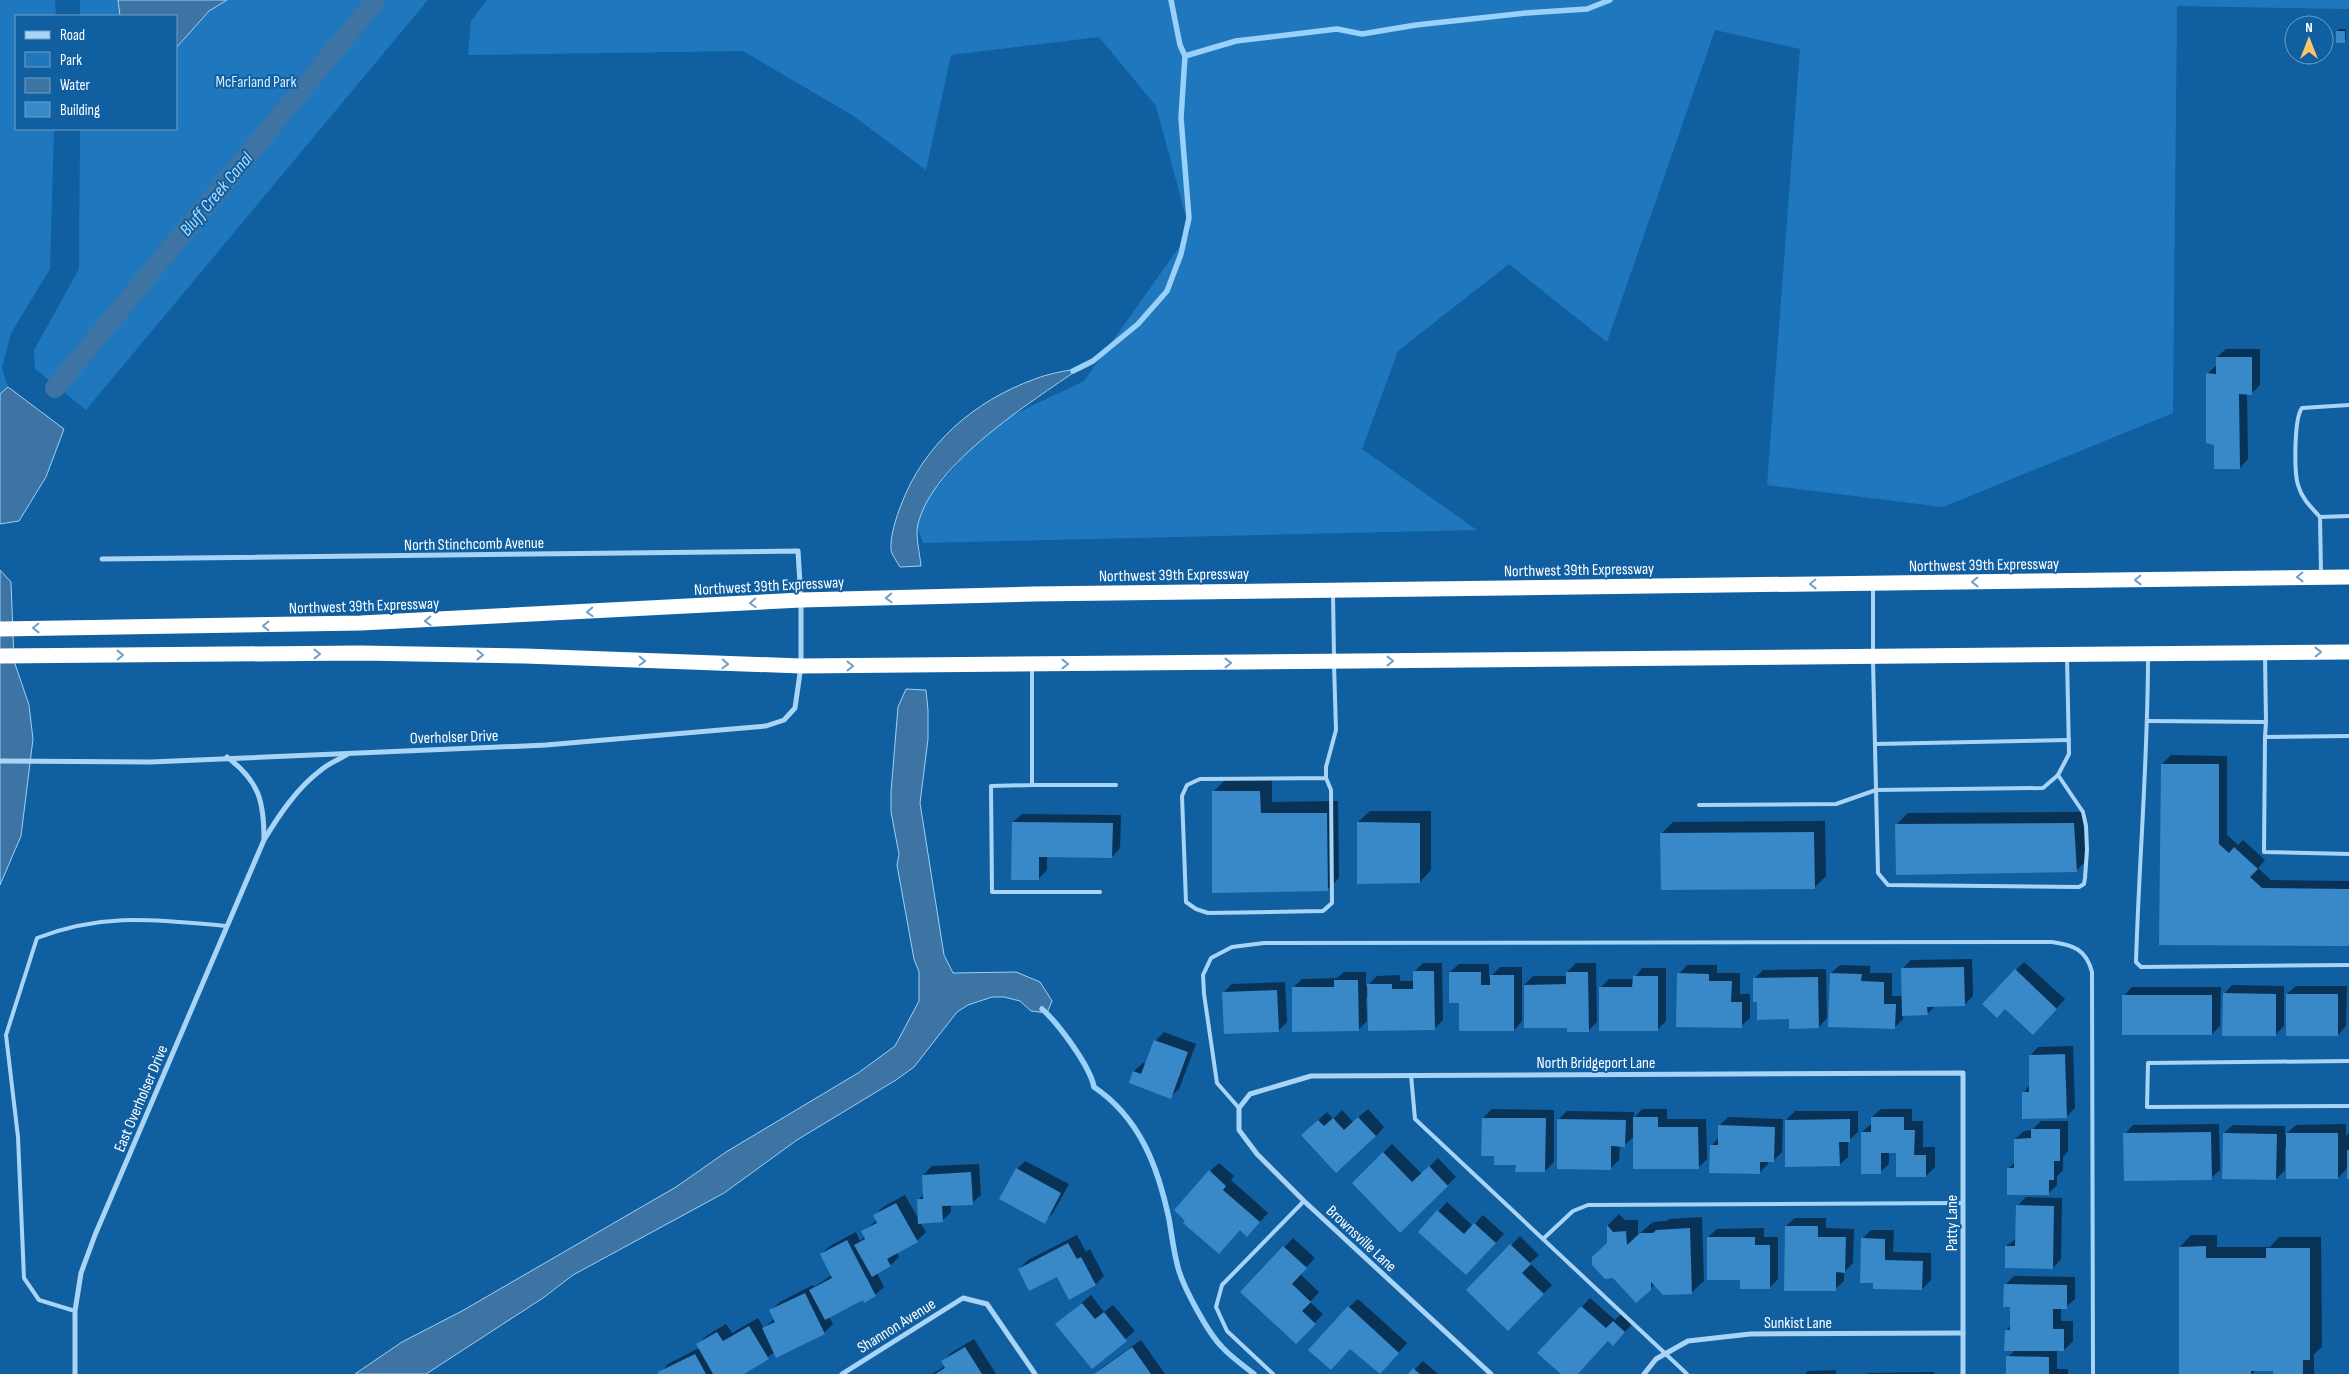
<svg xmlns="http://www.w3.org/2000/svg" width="2349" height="1374" viewBox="0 0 2349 1374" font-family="'Sofia Sans Condensed',sans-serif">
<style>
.green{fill:#1f78be}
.water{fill:#3d74a3;stroke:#9ad1f9}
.shadow{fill:#0007}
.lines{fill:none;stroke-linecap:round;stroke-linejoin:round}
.stream{stroke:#9ad1f9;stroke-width:5.5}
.canal{stroke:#3d74a3;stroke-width:20}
.building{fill:#3988c8}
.lane{stroke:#a9d4f6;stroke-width:4}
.street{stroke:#a9d4f6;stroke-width:5}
.highway{stroke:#fff;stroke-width:15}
.oneway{stroke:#709fc7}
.labels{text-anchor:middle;stroke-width:4;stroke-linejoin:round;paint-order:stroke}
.park-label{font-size:16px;fill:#d2ebfe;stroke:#105fa1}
.street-label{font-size:16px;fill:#fff;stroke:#105fa1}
.water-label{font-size:18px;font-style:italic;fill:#b5ddfc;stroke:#105fa1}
</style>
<rect width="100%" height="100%" fill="#105fa1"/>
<g class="green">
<path d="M0,0h55l1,16h-40v113h38l-4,140 -39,64 -9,35 6,19 -8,7z"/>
<path d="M80,0h348l-342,410 -51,-41 -1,-19 45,-81 1,-140h96v-113h-96z"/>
<path d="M487,0h1862v9l-172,-3 -4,407 -230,94 -176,-22 33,-436 -85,-19 -108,312 -98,-78 -111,87 -36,98 115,81 -554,13 -6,-17 9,-26 31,-36 10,-13 44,-35 73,-35 106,-149 -34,-126 -57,-69 -148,18 -25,115 -74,-55 -109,-64 -275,4 3,-34z"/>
</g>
<g class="water">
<path d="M118,0h109l-18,11 -33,37v-32h-56z"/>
<path d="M1080,368c-50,35 -147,95 -162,156 -3,12 2,30 3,42l-21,1c-3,-5 -8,-12 -9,-17 -1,-14 5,-32 10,-45 23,-61 73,-104 134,-126 15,-6 31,-8 45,-11z"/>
<path d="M8,387l56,42 -18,48 -27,44 -19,3v-130z"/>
<path d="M0,570l11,12 3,79 15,44 4,34 -12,97 -21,49z"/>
<path d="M906,689l20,1 2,20v29l-8,64 24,152 9,18 63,-1 24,10 12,19 -5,12 -16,-2 -11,-10 -16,-4h-12l-24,8 -11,7 -43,55 -18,13 -99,60 -73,53 -151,82 -30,23 -117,76h-71l47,-32 60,-31 214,-124 50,-35 132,-79 37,-27 24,-45v-29l-5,-13 -17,-94 2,-11 -8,-42v-20l7,-85z"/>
</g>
<g class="shadow">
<path d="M2339,29h7v10l-2,2 -7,-10z"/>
<path d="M2226,349h34v36l-8,8h-5l1,66 -8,9 -25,-25 -8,-69 10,-9v-8z"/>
<path d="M2171,755l56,1v79l11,10 5,-5 22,20 -7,8 13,12 78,1v64l-188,-1 1,-180z"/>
<path d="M1225,780h47v22l66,-1 1,77 -12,12 -114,-98z"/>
<path d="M1370,811h61v59l-11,12 -62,-60z"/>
<path d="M2086,812l2,47 -12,12 -180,-46 12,-12z"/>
<path d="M1022,814l99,1 -1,33 -8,9 -65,-1v14l-9,9 -25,-57z"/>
<path d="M1825,821l1,55 -12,12 -153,-54 12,-12z"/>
<path d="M1972,959l1,37 -9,9h-28l-9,9 -24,1v4l-9,9 -63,-55 9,-8 30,1v7h22v23h11l-1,-27 9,-9z"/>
<path d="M2024,962l41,37 -24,26 -25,-55z"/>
<path d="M1423,963h19l1,57 -9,9 -65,-32h-3l1,24 -9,9 -65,-42 9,-9 35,-1 7,-6h22v15l11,-11 23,-1v6h14v-9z"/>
<path d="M1576,963h20l1,59 -9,9 -20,-5 -44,-41 9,-9h34v-4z"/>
<path d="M1459,964h30v14l11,-11h22v54l-8,9 -54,-29 -10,-29z"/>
<path d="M1687,965h30v8h23v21h10v24l-9,8 -62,-52z"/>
<path d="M1642,968h24v53l-9,9 -57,-42 9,-9h25z"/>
<path d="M1826,969l1,49 -8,9 -61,-26 -4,-22 9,-9z"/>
<path d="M1285,982l2,40 -9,9 -55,-38 9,-9z"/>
<path d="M2232,985l52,1v40l-9,9 -51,-41z"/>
<path d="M2296,986h51l-1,40 -8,9 -51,-41z"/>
<path d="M2132,987h89l-1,39 -8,8 -88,-38z"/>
<path d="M1164,1032l32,12 -17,45 -9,8 -40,-15 4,-11 9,-8 3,1 9,-23z"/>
<path d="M2073,1046l2,62 -9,9 -43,-24 7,-8v-29l8,-9z"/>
<path d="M1368,1109l16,18 -8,9 -65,-9 16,-15 6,7 9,-9 11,12z"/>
<path d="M1492,1109l62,1v52l-9,9 -28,-7 -22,-9 -12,-37z"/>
<path d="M1642,1109h25v10h39l1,40 -9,9 -64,-32 -9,9h-5l-1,15 -8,8 -52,-49 8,-8 67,1v6z"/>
<path d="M1881,1109h31v12h11v26h12v20l-9,9 -29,-24h-8v12l-9,8 -18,-40 10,-9v-6z"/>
<path d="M1795,1111h63v21l-10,9v16l-9,8 -53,-45z"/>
<path d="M1728,1117l55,2 -1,33 -9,9h-5v3l-9,9 -48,-27 8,-9v-11z"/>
<path d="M2041,1121h27v30l-5,6v13l-6,6v9l-8,8 -41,-24 7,-7v-23l9,-8 8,-1z"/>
<path d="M2219,1124l1,46 -9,8 -86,-44 8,-9z"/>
<path d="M2346,1124v12l3,-3v44l-1,-10 -10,11 -53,-31v23l-9,9 -52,-46 9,-8 52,1v9l11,-10z"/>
<path d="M1392,1144l30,30 16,-16 18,19 -56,54 -47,-48z"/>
<path d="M1025,1161l44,23 -16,29 -9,9 -27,-53z"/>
<path d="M1219,1163l15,13 -3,4 37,33 -12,13 -16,3 -30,-58z"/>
<path d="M979,1164l2,31 -9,8 -21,1v8l-9,9 -22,1 6,10 -9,9 -20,11 2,5 -8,8 -14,8 7,14 -9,8 -12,4 -34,18 4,7 -9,9 -49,19 -33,22h-82l8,-10 31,-16 -2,-3 9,-9 20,-12 6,9 26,-15 6,10 11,-10 -4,-8 9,-8 33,-17 1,2 18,-12 -11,-21 9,-8 26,-14 4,9 4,-4 -1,-5 14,-12 -3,-4 9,-9 22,-12 14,25 -1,-20 6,-6 -1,-19 9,-9z"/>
<path d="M2026,1197l36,1 -1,61 -8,9 -47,-22 11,-8v-32z"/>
<path d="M1447,1202l26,24 10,-11 21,19 -29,31 -55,-33z"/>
<path d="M1619,1214l6,6h13v15l15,-13 13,-1 3,-2 33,-2 2,64 -12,11 -37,-8 -19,18 -28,-60v-17z"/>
<path d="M1795,1218h31v10l28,1 -1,34 -9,9v9l-9,8 -49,-63z"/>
<path d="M1764,1228v9h14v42l-8,8 -62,-50 9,-8z"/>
<path d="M1871,1230h23l-1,22 38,1v27l-9,9 -48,-1 -12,-49z"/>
<path d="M1077,1235l9,17 4,-3 14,27 -8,8 -77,-15 9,-9z"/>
<path d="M2191,1235h26v12h53l9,-10h42l1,110 -8,7v20h-40v-4h-18l-4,4h-72v-127z"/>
<path d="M1520,1236l19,19 -9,8 22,22 -44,44 -40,-39z"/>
<path d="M1293,1238l22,20 -15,16 19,18 -9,10 13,12 -27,29 -54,-51z"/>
<path d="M2014,1276l61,1v22l-9,8h-5v14h12v20l-9,9h-7v19h11v5h-61l1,-17 7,-7 -9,-19 5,-6v-19l-6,-21z"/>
<path d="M1091,1295l13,17 9,-7 22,26 -43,36 -35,-43z"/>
<path d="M1590,1298l25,22 7,-7 11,10 -11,12 -13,5 -31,34h-16l-23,-21z"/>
<path d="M1358,1299l49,44 -19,21 -39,-57z"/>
<path d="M974,1339l22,35h-64l13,-8 -3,-4 9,-9z"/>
<path d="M1141,1340l24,34h-70l5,-5z"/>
<path d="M1423,1361l15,13h-28z"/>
<path d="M1836,1370v4h-31l3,-3z"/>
<path d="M1934,1372v2h-67l1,-1z"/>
</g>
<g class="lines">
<g class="stream">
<path d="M1185,56l51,-15 101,-12 25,5 54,-9 110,-12 61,-4 23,-9"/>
<path d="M1073,371l20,-10 45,-37 29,-33 14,-37 8,-36 -8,-100 4,-62 -5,-11 -9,-45"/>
<path d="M1042,1009c16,14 48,57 52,78 46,31 64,80 75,132 3,17 5,36 10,52 6,19 29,62 43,76 9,10 21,18 32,27"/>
</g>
<path class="canal" d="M55,388l321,-388"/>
</g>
<g class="building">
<rect x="2336" y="31" width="9" height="12"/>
<path d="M2216,357h36v38l-13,-1 1,75h-26v-24l-8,-2v-70l10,1z"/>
<path d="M2161,764h58v80l10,9 5,-6 24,22 -8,8 12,11 87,1v57l-190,-1z"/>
<path d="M1212,791h48l1,22h66l1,78 -116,2z"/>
<path d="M1012,822l101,1 -1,35 -73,-1v23h-28z"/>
<path d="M1357,822l63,1v60l-63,1z"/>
<path d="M2074,823l3,49 -181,3 -1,-51z"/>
<path d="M1814,832l1,57 -154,1 -1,-57z"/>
<path d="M1964,967l1,39 -38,1 1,8 -26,1 -1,-48z"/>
<path d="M2015,969l42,40 -24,26 -28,-26 -8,9 -15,-14z"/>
<path d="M1413,971h21l1,59 -67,1 -1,-47h25v5h21z"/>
<path d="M1449,972h32v13h9v-10h24v56h-55v-28h-10z"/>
<path d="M1566,972h22l1,60h-22v-4h-43v-43l42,-1z"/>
<path d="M1677,973l32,1v7h23l-1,21h11v26l-66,-1z"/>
<path d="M1830,973l32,1 -1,7 23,1v22h12l-1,25 -67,-2z"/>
<path d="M1633,976h25v55h-59v-44h33z"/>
<path d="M1818,977l1,51 -30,1v-10l-32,1v-18h-4v-24z"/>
<path d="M1334,980h24l1,51 -67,1v-45h42z"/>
<path d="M1277,990l2,42 -55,2 -2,-42z"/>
<path d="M2223,993l53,1v42h-54z"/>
<rect x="2286" y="994" width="52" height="42"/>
<rect x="2122" y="995" width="90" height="40"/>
<path d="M1154,1040l34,12 -17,47 -42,-16 4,-12 8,3z"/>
<path d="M2065,1054l2,64 -45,1v-27h7v-37z"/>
<path d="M1358,1117l18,19 -40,37 -35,-38 17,-15 6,6 9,-8 11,12z"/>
<path d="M1633,1117h25v10h40l1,42h-66z"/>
<path d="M1871,1117h33v13h11l-1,25h12v22h-30v-24h-15v21h-20v-42h10z"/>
<path d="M1482,1118h64l-1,54h-30l1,-7h-22v-9h-13z"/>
<path d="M1557,1119l69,1 -1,27 -14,-1v24l-54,-1z"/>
<path d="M1850,1119v23h-11l1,24 -55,1v-47z"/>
<path d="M1718,1125l57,2 -1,35h-14v12l-51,-1 1,-28h8z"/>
<path d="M2031,1129h29v32h-6v19h-5v15h-42v-27h7v-29l17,-1z"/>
<path d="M2211,1132l1,48 -88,1 -1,-48z"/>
<path d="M2223,1133l54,1 -1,46 -54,-1z"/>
<rect x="2286" y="1133" width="52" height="46"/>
<rect x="2347" y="1150" width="2" height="29"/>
<path d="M1383,1152l29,30 17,-16 19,20 -48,47 -48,-50z"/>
<path d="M1016,1168l45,25 -16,31 -46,-25z"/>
<path d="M1209,1170l17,16 -3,4 37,32 -13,15 -7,-7 -21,24 -36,-31 2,-2 -11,-11z"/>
<path d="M971,1172l2,33 -31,1 1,16 -25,2 -1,-25h6l-1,-24z"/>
<path d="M896,1203l22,39 -31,17 4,7 -19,11 -18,-32 11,-6 -4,-8 16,-8 -4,-8z"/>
<path d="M2016,1205l38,1 -1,63 -48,-1v-22h10z"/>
<path d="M1437,1210l27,24 10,-11 22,20 -30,32 -48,-43z"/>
<path d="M1607,1225l6,7 13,-1 1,14 13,-12h13l3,-3 34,-2 2,66 -29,1 -12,-13v8l-15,13 -23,-25 -8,1 -13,-14v-8l15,-14z"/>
<path d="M1785,1226h33v11h28l-1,36 -9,-1v19h-52z"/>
<path d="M1707,1237h48v8h15v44h-30v-9h-33z"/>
<path d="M1861,1238l24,1v21l38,1 -1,29 -49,-1v-6h-13z"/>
<path d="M847,1240l29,56 -12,7 -1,-3 -38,20 -16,-30 23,-12 -12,-24z"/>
<path d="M1068,1243l9,16 4,-2 15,28 -27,15 -12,-23 -28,14 -11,-22z"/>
<path d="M1510,1244l21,20 -9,9 22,21 -36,37 -42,-41z"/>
<path d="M1283,1246l24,22 -15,16 19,18 -9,9 14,13 -20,20 -56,-52z"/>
<path d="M2206,1246v12h60v-10h44v112h-7v14h-30v-3h-22v3h-72v-127z"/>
<path d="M2004,1284l63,1v24h-14v20h11v22h-60l1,-21h5v-23h-7z"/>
<path d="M805,1293l20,41 -49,24 -14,-30 13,-6 -6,-12z"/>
<path d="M1082,1303l13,16 9,-7 23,29 -35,28 -37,-45z"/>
<path d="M1348,1306l51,47 -19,21 -30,-25 -19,21 -23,-20z"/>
<path d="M1581,1306l25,22 7,-7 12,11 -12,14 -5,-5 -30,33h-17l-24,-21z"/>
<path d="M749,1326l20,33 -25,15h-31l-17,-30 21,-12 6,9z"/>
<path d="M965,1347l17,27h-47l10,-6 -4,-7z"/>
<path d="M1132,1347l19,27h-57z"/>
<path d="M695,1354l11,20h-48v-2z"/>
<path d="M2006,1356l43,1v17h-43z"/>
<path d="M1413,1368l7,6h-12z"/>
</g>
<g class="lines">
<g class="lane">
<path d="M2320,517l29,-1"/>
<path d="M2321,573l-1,-56c-9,-10 -18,-18 -22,-32 -4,-13 -4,-67 4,-77l47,-3"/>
<path d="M1873,586v68"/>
<path d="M1333,594l1,63"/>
<path d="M2148,657c0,102 -9,203 -12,305l5,5 208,-2"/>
<path d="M1873,661l5,212 10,12 191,2 5,-3 1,-6 2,-28 -1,-24 -3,-14 -25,-37"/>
<path d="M1032,666v119l-41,1 1,106h108"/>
<path d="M2148,721l118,1 -1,-66"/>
<path d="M2266,722l-1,15 84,-1"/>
<path d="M2265,737l-1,115 85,2"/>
<path d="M1875,744l194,-4"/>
<path d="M1326,778l5,12 1,113 -9,8 -115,2 -12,-4 -10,-7 -4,-106 5,-11 13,-6 126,-1v-11l10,-37 -2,-66"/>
<path d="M1032,785h84"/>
<path d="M1699,805l137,-1 40,-14 167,-2 15,-13 11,-21 -2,-97"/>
<path d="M2349,1061l-201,2 -1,44 202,-1"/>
<path d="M1411,1075l4,44 272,255"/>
<path d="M1239,1108l-22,-25 -13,-89 -1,-19 8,-17 21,-11 32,-4 788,-1c21,3 34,7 40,30l1,402"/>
<path d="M1543,1239l30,-28 15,-6 375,-2"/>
<path d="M75,1311l-36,-11 -15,-22 -6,-141 -12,-102 31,-97c68,-26 120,-18 190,-12"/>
<path d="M1273,1374l-46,-43 -11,-24 6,-22 82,-84"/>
</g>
<g class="street">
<path d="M227,757c32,24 37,44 37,82"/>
<path d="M0,761l151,1 395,-17 220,-19 18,-6 11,-12 6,-42v-66l-3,-49 -696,8"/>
<path d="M75,1374v-63l6,-38 14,-38 169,-395c15,-25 33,-52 57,-70 8,-7 19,-11 27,-16"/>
<path d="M842,1374l121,-76 24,6 48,70"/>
<path d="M1491,1374l-187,-173 -47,-47 -18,-24v-22l11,-14 61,-18 652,-3v301"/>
<path d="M1644,1374l12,-15 32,-18 62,-7 213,-1"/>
</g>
<g class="highway">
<path d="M0,629l361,-6 440,-23 233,-6 1315,-17"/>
<path d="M0,656l361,-3 164,3 276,10 1548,-14"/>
</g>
</g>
<defs><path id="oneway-chevron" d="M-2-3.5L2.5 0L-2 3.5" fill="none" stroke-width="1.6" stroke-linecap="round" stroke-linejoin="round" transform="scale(1.25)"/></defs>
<g class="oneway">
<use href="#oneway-chevron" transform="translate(2300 577) rotate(179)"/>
<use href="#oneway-chevron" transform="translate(2138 580) rotate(179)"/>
<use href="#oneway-chevron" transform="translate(1975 582) rotate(179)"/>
<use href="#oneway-chevron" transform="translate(1813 584) rotate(179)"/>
<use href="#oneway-chevron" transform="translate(889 598) rotate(178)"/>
<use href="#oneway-chevron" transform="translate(753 603) rotate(177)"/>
<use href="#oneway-chevron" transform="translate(590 612) rotate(177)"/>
<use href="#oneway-chevron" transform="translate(428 621) rotate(178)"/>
<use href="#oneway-chevron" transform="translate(266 626) rotate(179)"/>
<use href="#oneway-chevron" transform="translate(36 628) rotate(179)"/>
<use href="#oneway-chevron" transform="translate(2318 652) rotate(-1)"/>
<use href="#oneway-chevron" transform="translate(317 654)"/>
<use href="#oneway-chevron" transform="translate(120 655) rotate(-1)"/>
<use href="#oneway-chevron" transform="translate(480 655) rotate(1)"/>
<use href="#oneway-chevron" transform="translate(642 661) rotate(2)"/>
<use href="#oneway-chevron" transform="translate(1390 661)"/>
<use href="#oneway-chevron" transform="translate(1228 663)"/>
<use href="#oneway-chevron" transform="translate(725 664) rotate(2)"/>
<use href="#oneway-chevron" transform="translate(1065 664)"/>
<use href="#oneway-chevron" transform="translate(850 666)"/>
</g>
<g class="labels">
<g class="park-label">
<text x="256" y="87">McFarland Park</text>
</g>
<g class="street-label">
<text transform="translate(474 543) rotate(-1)" y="6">North Stinchcomb Avenue</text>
<text transform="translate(1984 564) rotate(-1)" y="6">Northwest 39th Expressway</text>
<text transform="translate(1579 569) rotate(-1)" y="6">Northwest 39th Expressway</text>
<text transform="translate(1174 574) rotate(-1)" y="6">Northwest 39th Expressway</text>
<text transform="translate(769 585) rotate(-3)" y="6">Northwest 39th Expressway</text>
<text transform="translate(364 605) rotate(-2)" y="6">Northwest 39th Expressway</text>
<text transform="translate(454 736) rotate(-2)" y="6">Overholser Drive</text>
<text x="1596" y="1068">North Bridgeport Lane</text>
<text transform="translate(140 1098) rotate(-67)" y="6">East Overholser Drive</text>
<text transform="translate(1951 1223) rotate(-90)" y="6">Patty Lane</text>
<text transform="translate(1362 1238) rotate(43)" y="6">Brownsville Lane</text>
<text x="1798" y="1328">Sunkist Lane</text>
<text transform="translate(896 1325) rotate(-32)" y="6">Shannon Avenue</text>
</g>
<g class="water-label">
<text transform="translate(216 194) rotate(-50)" y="6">Bluff Creek Canal</text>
</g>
</g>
<rect x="15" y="15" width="162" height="115" fill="#105fa1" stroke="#709fc7"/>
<rect x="25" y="31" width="25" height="8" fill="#a9d4f6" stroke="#709fc7"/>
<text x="60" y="40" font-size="15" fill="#ffffff">Road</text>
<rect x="25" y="52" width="25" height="15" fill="#1f78be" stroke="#709fc7"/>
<text x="60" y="65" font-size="15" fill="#ffffff">Park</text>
<rect x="25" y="78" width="25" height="15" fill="#3d74a3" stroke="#709fc7"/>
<text x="60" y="90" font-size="15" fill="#ffffff">Water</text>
<rect x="25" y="102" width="25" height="15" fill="#3988c8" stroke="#709fc7"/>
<text x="60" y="115" font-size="15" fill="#ffffff">Building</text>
<g transform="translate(2309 40)"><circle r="24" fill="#105fa1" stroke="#709fc7"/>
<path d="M0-4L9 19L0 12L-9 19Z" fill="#ffc56d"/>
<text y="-8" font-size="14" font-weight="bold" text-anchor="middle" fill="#ffffff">N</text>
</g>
</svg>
